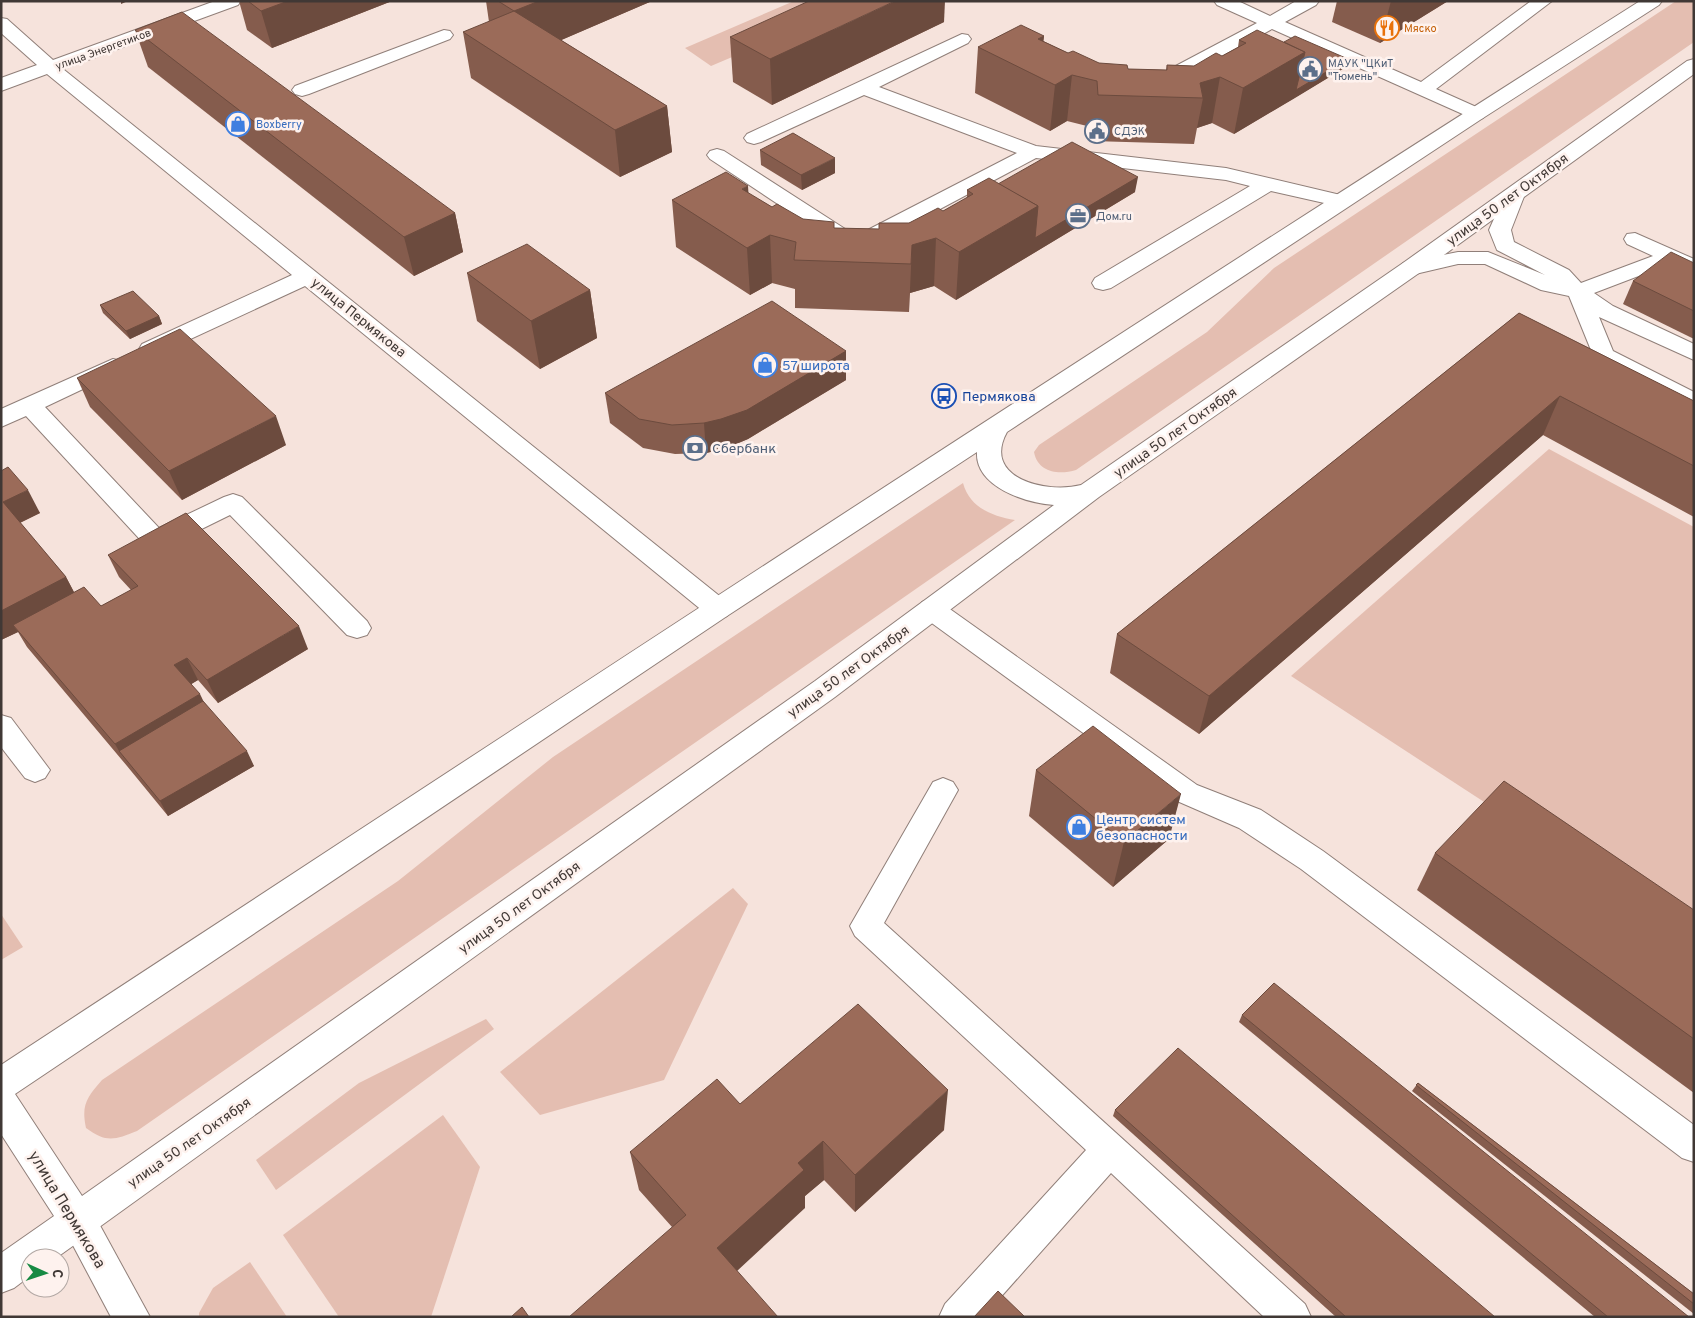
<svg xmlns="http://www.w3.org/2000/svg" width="1695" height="1318" viewBox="0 0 1695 1318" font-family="Overpass,sans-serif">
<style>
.green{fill:#e4beb1}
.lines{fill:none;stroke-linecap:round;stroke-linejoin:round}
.minor-casing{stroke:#907f79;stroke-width:2}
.major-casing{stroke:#907f79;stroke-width:2}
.minor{fill:#fff;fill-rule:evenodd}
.major{fill:#fff;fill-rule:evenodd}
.wall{fill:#855c4d}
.shaded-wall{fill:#6c4b3e}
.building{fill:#9b6b59;stroke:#6c4b3e}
.labels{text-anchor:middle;stroke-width:5;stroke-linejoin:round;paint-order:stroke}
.far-food-label{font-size:11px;fill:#c56008;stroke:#fef2ee;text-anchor:start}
.far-street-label{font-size:11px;fill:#403835;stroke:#fef2ee}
.far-service-label{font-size:11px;fill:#4e5e75;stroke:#fef2ee;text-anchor:start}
.far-shop-label{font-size:11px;fill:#366cbe;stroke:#fef2ee;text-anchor:start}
.street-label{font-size:14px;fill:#403835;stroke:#fef2ee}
.shop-label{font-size:14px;fill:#366cbe;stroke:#fef2ee;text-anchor:start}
.transit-label{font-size:14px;fill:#164399;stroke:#fef2ee;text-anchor:start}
.service-label{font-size:14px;fill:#4e5e75;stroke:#fef2ee;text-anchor:start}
.near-street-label{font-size:16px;fill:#403835;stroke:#fef2ee}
</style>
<rect width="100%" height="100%" fill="#f6e3dc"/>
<g class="green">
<path d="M794,1h20l22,12 -125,53 -26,-18z"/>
<path d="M1676,1h18v41l-618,428c-17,5 -38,3 -42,-18l5,-7 168,-113 67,-64z"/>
<path d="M1549,449l145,78v412l-403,-263z"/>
<path d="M963,483c7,25 29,33 52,37l-878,611c-22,9 -31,12 -51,-3 -5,-23 1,-31 16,-48l296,-199 155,-124z"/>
<path d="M733,888l15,16 -84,176 -124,35 -40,-43z"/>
<path d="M1,914l22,33 -22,13z"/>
<path d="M486,1019l8,10 -218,161 -20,-30 103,-77z"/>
<path d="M443,1115l37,52 -49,150h-92l-56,-82z"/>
<path d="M250,1262l37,55h-88v-4l14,-25z"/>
</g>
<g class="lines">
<defs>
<g id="minor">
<path d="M215,1h26l-3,4 -175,64 664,533 4,7 -4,7 -9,3 -9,-3 -404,-330 -147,68 -8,2 -8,-2 -3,-5 3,-5 150,-69 -245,-201 -46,17v-13l36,-13 -36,-32v-15l6,1 46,41z"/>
<path d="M1214,1h24l32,15 26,-15h23l-3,4 -31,17 136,60 110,-81h21l-116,88 47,21 3,4 -3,4 -7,2 -204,-91 -100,56 -12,3 -7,-2 -2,-4 2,-4 104,-55 -40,-18z"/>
<path d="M444,30l6,1 3,4 -3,4 -141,55 -7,2 -7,-2 -3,-4 3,-4z"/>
<path d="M962,34l6,1 3,4 -3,4 -89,44 157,59 190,22 123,29 3,4 -3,4 -7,2 -71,-16 -160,97 -8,2 -8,-2 -3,-5 3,-5 155,-92 -24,-6 -190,-22 -173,92 -8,1 -8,-1 -137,-91 -3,-4 3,-4 7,-2 7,2 132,85 161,-83 -153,-58 -103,47 -7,2 -7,-2 -3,-4 3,-4z"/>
<path d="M1515,188l7,2 3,4 -14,36 3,12 55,28 12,13 72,-27 -26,-12 -3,-5 3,-5 8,-1 59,26v14l-24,-9 -76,29 19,13 81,38v16l-95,-43 14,34 81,41v18l-8,-3 -91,-47 -26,-64 -28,-6 -56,-26h-27l-47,11 -8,-2 -3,-5 3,-5 55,-11h30l57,23 -48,-25 -8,-20 16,-36 3,-4z"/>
<path d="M113,359l8,2 4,5 -4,5 -76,36 114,121 65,-31 9,-3 9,3 125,124 4,7 -4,7 -10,3 -10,-3 -117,-120 -65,32 -9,3 -9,-3 -121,-131 -25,11v-18z"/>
<path d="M931,599l9,3 257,183 64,25 62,41 371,274v37l-12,-4 -381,-289 -62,-41 -62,-27 -255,-185 -4,-7 4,-7z"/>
<path d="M1,715l10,3 39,52 -5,8 -10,4 -10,-4 -24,-31z"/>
<path d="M943,778l10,4 5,8 -74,133 421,381 6,13h-47l-153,-144 -128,144h-44l6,-13 141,-154 -231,-214 -5,-10 83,-144z"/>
<path d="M78,1203l13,6 59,108h-39l-51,-96 5,-12z"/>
</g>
<path id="major" d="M1640,1h22l-3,4 -176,113 -476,314c-26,47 41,62 74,53l322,-222 284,-202 7,-2v15l-275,199 -320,224 -264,200 -744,536 -35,25h-26v18l-16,12 -13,5v-40l53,-37 -53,-82v-69c545,-357 1089,-715 1639,-1064zM977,452c-2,35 49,51 77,53l-239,176 -733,515 -67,-102 712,-478z"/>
</defs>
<use href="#minor" class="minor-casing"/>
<use href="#major" class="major-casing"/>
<use href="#minor" class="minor"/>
<use href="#major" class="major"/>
</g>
<g class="wall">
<path d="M239,1h153l-120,47 -25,-18z"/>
<path d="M486,1h166l-91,39 106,66 5,46 -52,25 -149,-99 -8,-46 26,-10z"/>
<path d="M1337,1h111l-68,42 -48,-21z"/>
<path d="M944,22l-172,83 -39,-23 -3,-45z"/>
<path d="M135,30l320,183 8,39 -49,24 -266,-209z"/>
<path d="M1044,36l-1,5 25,12 31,10 29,6 38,1 1,-5 27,1 28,-10 16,-9 1,-7 45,2 62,25 -112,67 -22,-11 -15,5 -3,16 -102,-3 -1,-14 -24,-6 -17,10 -75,-38 3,-46z"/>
<path d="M760,150l75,23 -33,17 -41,-25z"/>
<path d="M998,184l137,8 -179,108 -22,-14 -24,7 -1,19 -114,-4v-19l-23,-6 -22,12 -74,-48 -4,-47 77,-6 23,13 31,12 31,9 45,1 30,-6 34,-12 24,-13v-8z"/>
<path d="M1694,263v76l-71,-35 10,-23z"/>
<path d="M467,273l123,17 7,48 -57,31 -63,-48z"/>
<path d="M100,305l59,11 3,8 -32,15 -27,-26z"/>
<path d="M1519,313l175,88v116l-151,-82 -344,299 -89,-61 7,-39z"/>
<path d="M846,351v29l-98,59 -24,10 -18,4 -31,1 -32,-6 -33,-25 -5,-30z"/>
<path d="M77,378l209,67 -104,55 -92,-93z"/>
<path d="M1,471l39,42 -20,10 46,54 8,15 27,14 30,-16 -12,-13 -11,-22 200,94 -90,54 -20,-23 -7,4 12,17 51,65 -86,50 -41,-50 -100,-119 -9,-15 -17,8z"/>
<path d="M1036,770l133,69 -56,48 -84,-71z"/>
<path d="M1435,853l259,57v183l-277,-203z"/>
<path d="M1242,1015l447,302h-94l-356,-295z"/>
<path d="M1418,1083l276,211v20l-282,-223z"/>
<path d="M740,1104l204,26 -89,82 -31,-32 -19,16v12l-133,19 -33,-37 -9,-38z"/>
<path d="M1115,1110l380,207h-159l-223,-201z"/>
</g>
<g class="shaded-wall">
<path d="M121,1h7l-7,3z"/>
<path d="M288,1h104l-120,47 -11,-37z"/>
<path d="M539,1h113l-130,56 -8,-46z"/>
<path d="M895,1h50l-1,21 -172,83 -2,-46z"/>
<path d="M1391,1h57l-68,42z"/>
<path d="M1044,36l-4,41 -2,-38z"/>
<path d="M1305,52l-10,46 -61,36 9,-46z"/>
<path d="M1348,59l-2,8 -51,31 1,-8z"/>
<path d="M1072,75l-5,46 -17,10 5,-46z"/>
<path d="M1220,77l-8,46 -15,5 6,-30 -3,-15z"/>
<path d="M667,106l5,46 -52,25 -5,-47z"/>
<path d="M835,158v15l-33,17 -1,-15z"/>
<path d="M1138,177l-3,15 -179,108 3,-48 79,-46z"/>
<path d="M748,186l3,47 -9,-44z"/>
<path d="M455,213l8,39 -49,24 -10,-39z"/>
<path d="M770,235l2,48 -22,12 -3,-47z"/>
<path d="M936,238l-2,48 -24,7 -1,19 3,-67z"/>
<path d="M590,290l7,48 -57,31 -9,-48z"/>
<path d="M159,316l3,8 -32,15 -4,-8z"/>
<path d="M846,351v29l-98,59 -24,10 -18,4 -2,-30z"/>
<path d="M1560,396l-17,39 -344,299 10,-38z"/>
<path d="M276,416l10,29 -104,55 -13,-29z"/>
<path d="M28,490l12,23 -25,12 -12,-23z"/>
<path d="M66,577l12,23 -65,25 5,7 -17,8v-29z"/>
<path d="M299,626l9,23 -90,54 -11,-23z"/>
<path d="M187,658l11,22 -13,8 -11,-23z"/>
<path d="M200,694l11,23 -92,34 -4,-7z"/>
<path d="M247,751l7,15 -86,50 -8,-15z"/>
<path d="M1181,794l-12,45 -56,48 11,-45z"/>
<path d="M948,1090l-4,40 -89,82v-37z"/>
<path d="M823,1141l1,39 -19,16v12l-82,76 -6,-36 81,-85z"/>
</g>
<g class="building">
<path d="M248,1h40l-27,10z"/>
<path d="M498,1h41l-25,10 153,95 -52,24 -152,-98 51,-21z"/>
<path d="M809,1h86l-125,58 -40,-22z"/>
<path d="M182,12l273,201 -51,24 -269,-207z"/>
<path d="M1021,25l23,11 -6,3 30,14 5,-2 26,12 28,2 1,4 39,1v-5l27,1 22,-13 6,3 24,-13 -7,-3 18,-10 48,22 -62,36 -23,-11 -20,6 3,15 -105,-3 -1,-14 -25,-6 -17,10 -77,-38z"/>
<path d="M1295,36l53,23 -52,31 9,-38 -21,-10z"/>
<path d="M793,133l42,25 -34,17 -41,-25z"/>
<path d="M1072,142l66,35 -103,61 3,-32 -40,-22z"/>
<path d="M726,172l22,14 -6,3 30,18 5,-3 26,15 31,3v6l45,1v-6h30l29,-15 5,3 30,-17 -6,-4 22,-12 49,28 -79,46 -23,-14 -24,7 -1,19 -117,-4 2,-18 -26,-7 -23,13 -75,-48z"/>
<path d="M527,244l63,46 -59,31 -64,-48z"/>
<path d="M1671,252l23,11v48l-61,-30z"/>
<path d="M133,291l26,25 -33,15 -26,-26z"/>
<path d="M772,301l74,50 -99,59 -26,9 -17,4 -32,2 -33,-6 -34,-26z"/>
<path d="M1519,313l175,88v65l-134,-70 -351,300 -92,-62z"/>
<path d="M180,329l96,87 -107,55 -92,-93z"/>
<path d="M8,467l20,23 -25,12 63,75 -65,34v-140z"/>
<path d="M186,513l113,113 -92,54 -20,-22 -13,7 26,29 -85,50 -102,-119 71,-38 17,19 37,-20 -30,-31z"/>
<path d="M203,701l44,50 -87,50 -41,-50z"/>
<path d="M1093,726l88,68 -57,48 -88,-72z"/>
<path d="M1504,781l190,129v129l-259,-186z"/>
<path d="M1274,983l415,334h-81l-366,-302z"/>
<path d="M858,1004l90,86 -93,85 -32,-34 -25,22 6,7 -87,78 61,69h-209l117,-102 -56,-63 87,-73 23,25z"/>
<path d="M1178,1048l317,269h-149l-231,-207z"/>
<path d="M1418,1083l276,211v10l-278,-219z"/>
<path d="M998,1291l27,26h-51z"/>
<path d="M522,1307l7,10h-18z"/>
</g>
<defs>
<symbol id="restaurant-ring" viewBox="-11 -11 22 22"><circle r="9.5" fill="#fef2ee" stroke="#e8710a" stroke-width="1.5"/><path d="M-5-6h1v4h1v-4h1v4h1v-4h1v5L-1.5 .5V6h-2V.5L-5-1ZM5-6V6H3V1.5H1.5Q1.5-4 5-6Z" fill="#e8710a"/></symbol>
<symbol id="civic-ring" viewBox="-11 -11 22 22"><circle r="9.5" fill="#fef2ee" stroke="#5c6f8a" stroke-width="1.5"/><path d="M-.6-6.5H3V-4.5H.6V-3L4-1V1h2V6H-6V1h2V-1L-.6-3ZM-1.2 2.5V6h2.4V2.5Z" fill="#5c6f8a"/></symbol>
<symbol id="shop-ring" viewBox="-11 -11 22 22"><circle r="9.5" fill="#fef2ee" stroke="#3f7fe0" stroke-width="1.5"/><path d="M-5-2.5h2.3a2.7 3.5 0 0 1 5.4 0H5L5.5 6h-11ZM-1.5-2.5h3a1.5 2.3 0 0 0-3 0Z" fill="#3f7fe0"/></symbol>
<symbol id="office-ring" viewBox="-11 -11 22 22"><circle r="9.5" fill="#fef2ee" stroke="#5c6f8a" stroke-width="1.5"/><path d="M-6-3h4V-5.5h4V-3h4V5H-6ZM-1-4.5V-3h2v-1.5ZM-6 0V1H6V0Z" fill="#5c6f8a"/></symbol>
<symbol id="bus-ring" viewBox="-11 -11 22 22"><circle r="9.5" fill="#fef2ee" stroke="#1a4fb4" stroke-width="1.5"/><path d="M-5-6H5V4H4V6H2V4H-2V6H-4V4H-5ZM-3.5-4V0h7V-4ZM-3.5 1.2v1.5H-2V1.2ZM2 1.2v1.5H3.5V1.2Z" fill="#1a4fb4"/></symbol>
<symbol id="bank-ring" viewBox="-11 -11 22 22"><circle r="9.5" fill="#fef2ee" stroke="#5c6f8a" stroke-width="1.5"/><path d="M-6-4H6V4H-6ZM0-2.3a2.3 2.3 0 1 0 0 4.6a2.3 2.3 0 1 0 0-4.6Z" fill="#5c6f8a"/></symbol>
</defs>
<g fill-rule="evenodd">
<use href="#restaurant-ring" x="1373" y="14" width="28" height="28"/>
<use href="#civic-ring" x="1296" y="55" width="28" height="28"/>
<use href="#shop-ring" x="224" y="110" width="28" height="28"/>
<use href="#civic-ring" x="1083" y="117" width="28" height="28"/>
<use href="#office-ring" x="1064" y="202" width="28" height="28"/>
<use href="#shop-ring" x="751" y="351" width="28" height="28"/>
<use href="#bus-ring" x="930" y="382" width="28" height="28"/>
<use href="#bank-ring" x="681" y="434" width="28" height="28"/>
<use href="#shop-ring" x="1065" y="813" width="28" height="28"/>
</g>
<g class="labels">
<g class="far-food-label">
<text x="1404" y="32">Мяско</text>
</g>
<g class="far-street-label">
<text transform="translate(103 49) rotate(-20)" y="4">улица Энергетиков</text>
</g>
<g class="far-service-label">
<text x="1328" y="67">МАУК "ЦКиТ<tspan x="1328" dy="13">"Тюмень"</tspan></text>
<text x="1114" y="135">СДЭК</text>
<text x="1096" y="220">Дом.ru</text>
</g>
<g class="far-shop-label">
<text x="256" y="128">Boxberry</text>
</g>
<g class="street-label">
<text transform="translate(1507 199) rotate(-36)" y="5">улица 50 лет Октября</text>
<text transform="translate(359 317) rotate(39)" y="5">улица Пермякова</text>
<text transform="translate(1175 432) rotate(-35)" y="5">улица 50 лет Октября</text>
<text transform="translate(848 671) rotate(-36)" y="5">улица 50 лет Октября</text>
<text transform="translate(519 907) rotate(-36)" y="5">улица 50 лет Октября</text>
<text transform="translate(189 1142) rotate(-35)" y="5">улица 50 лет Октября</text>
</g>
<g class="shop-label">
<text x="782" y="370">57 широта</text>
<text x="1096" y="824">Центр систем<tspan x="1096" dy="16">безопасности</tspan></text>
</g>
<g class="transit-label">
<text x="962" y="401">Пермякова</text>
</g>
<g class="service-label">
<text x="712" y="453">Сбербанк</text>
</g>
<g class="near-street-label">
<text transform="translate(68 1209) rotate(59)" y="6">улица Пермякова</text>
</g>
</g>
<rect width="1695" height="1318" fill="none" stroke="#403835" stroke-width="5"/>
<g transform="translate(45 1273) rotate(93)"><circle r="24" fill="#fef2ee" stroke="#b2a8a4"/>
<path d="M0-4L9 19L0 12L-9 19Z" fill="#178a43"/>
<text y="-8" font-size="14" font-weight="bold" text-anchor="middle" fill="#403835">С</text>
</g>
</svg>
